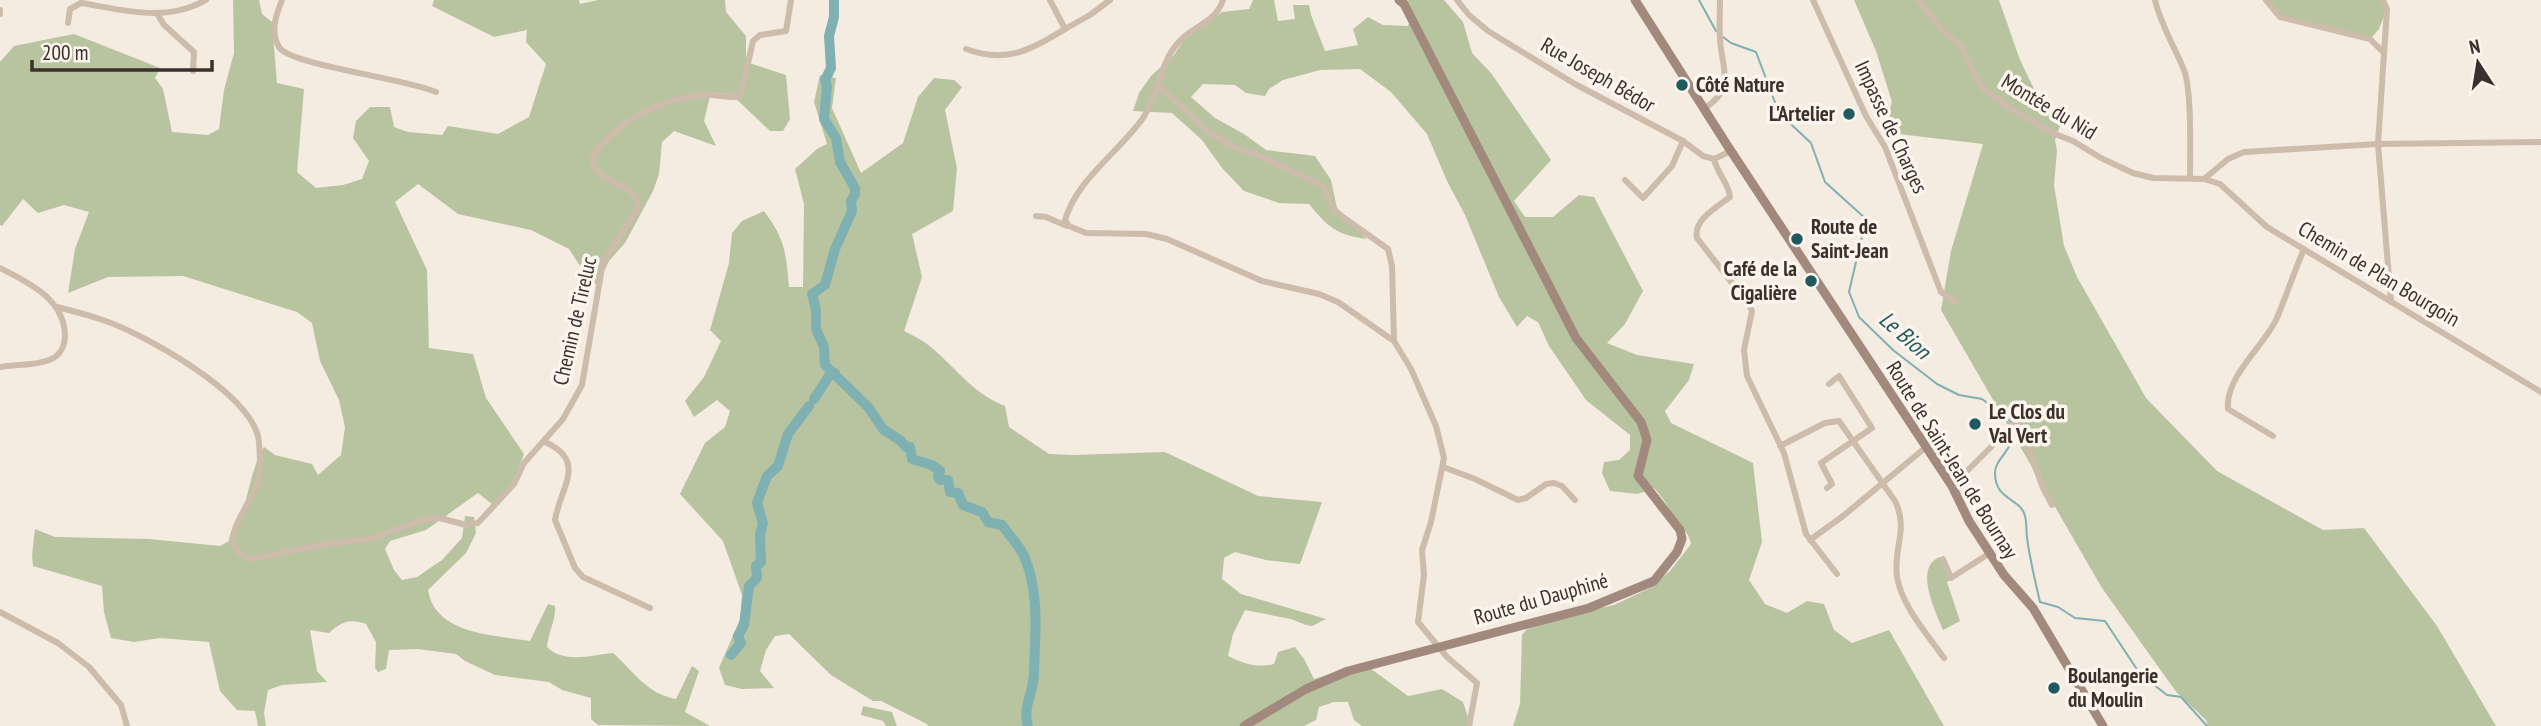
<svg xmlns="http://www.w3.org/2000/svg" width="2541" height="726" viewBox="0 0 2541 726" font-family="'PT Sans Narrow',sans-serif">
<style>
.green{fill:#b8c4a0}
.lines{fill:none;stroke-linecap:round;stroke-linejoin:round}
.stream{stroke:#7fb0b2;stroke-width:2}
.river{stroke:#7fb0b2;stroke-width:10}
.street{stroke:#cdbbac;stroke-width:6}
.secondary{stroke:#a18a7d;stroke-width:9}
.poi-dot{fill:#1f5a5e;stroke:#fbf5ee;stroke-width:2.5}
.labels{text-anchor:middle;stroke-width:7;stroke-linejoin:round;paint-order:stroke}
.street-label{font-size:21px;fill:#3b302b;stroke:#fbf5ee}
.poi-label{font-size:21px;font-weight:bold;fill:#3b302b;stroke:#fbf5ee;text-anchor:start}
.water-label{font-size:23px;font-style:italic;fill:#1f5a5e;stroke:#fbf5ee}
</style>
<rect width="100%" height="100%" fill="#f4ebe1"/>
<g class="green">
<path d="M233,0h26l3,14 10,8 5,61 27,6 -7,83 19,16 27,-3 19,-6 7,-18 -16,-23 3,-17 14,-14h20l4,20 14,5 34,3 6,-9 50,8 31,-17 17,-53 -20,-22 1,-12 -33,7 -62,-31 2,-6h145l1,4 18,-4h127l1,12 20,24v26l40,13 4,44 -7,12h-13l-39,-37 -20,-2 -7,29 12,25 -42,-15 -12,11 -3,32 -6,17 -28,52 -16,18 -12,25 -13,-14 -15,-23 -38,-19 -73,-16 -40,-30 -23,18 32,68 2,78 44,6 13,44 38,56 -11,29 -21,21 -14,-11 -52,37 -36,11 -5,8 9,21 8,10 15,-3 25,-17 20,-22 3,-22 9,1 2,16 -10,20 -38,37c7,45 67,45 102,51l18,-37 7,2c1,14 -7,27 -8,41 17,17 45,8 66,6 21,19 34,41 63,46l16,-33 7,5 -14,41 25,14 -112,-1 -7,-6v-21l-29,-8 -13,-8 -54,-7 -30,-14 -9,-7 -38,-5 -29,1 -3,19 -8,3 -3,-4 1,-26 -10,-18c-16,-6 -25,-2 -37,9l-19,-3 7,41 10,11 -45,3 -14,5 -4,23 2,13h-8l-3,-15 -18,-1 -17,-19 -11,-49 -49,-4 -26,4 -23,-4 -7,-26 -2,-26 -69,-20 -1,-11 3,-26 20,8 94,2 71,7 9,-5c2,-15 7,-13 12,-24 8,-24 10,-48 23,-70l11,8 37,9 6,11 23,-20 4,-28 -6,-27 -19,-39 -8,-38 -15,-11 -114,-36 -75,1 -40,16 7,-44 14,-37 -25,-7 -26,8 -15,-14 -21,27 -2,-1v-163l14,-16 60,-12 86,34 -5,10 8,11 9,43 36,3 11,-6 5,-39 10,-37z"/>
<path d="M1253,0h21l4,21 17,-2 -2,-14h16l2,10 14,36 33,-6 -5,-16 15,-12 15,8 25,1 5,-14 -13,-12h44l19,22 9,31 19,20 60,87 -37,41 11,16h28l26,-22 15,2 49,94 -18,33 -18,19 30,12 57,9 -5,16 -24,31 6,12 82,40 9,79 -13,38 16,24 22,9 20,-12 17,3 10,26 18,13 37,-13 55,96h-431l7,-22 2,-69 4,-5 52,-17 36,-8 36,-17 20,-17 21,-27c-3,-14 -8,-13 -15,-23 -8,-14 -11,-21 -22,-33l-16,6 -28,-3 -8,-18 2,-11 15,-2 11,-10v-15l-44,-35 -37,-54 -11,-24 -11,-6 -10,11 -18,-30 -34,-82 -18,-34 -20,-47 -36,-42 -31,-23 -40,1 -37,10 -14,9 -4,7 -19,-3 -11,-8 -32,-1 -12,13 24,21 29,16 22,16 49,6 16,24 6,28 30,31c-31,-4 -39,-12 -58,-35l-30,-1 -35,-12 -22,-23 -20,-28 -30,-27 -39,-2 6,-18 12,-17 23,-21 9,-14 39,-29 27,-3z"/>
<path d="M1854,0h145l21,60 20,41 22,19 -7,20 2,11 -3,34 10,61 13,31 69,121 71,73 106,59 41,-2 73,98 59,100h-288l-2,-6 -29,-27 -75,-105 -161,-278 10,-59 32,-107 -101,-12 10,-30 -16,-51z"/>
<path d="M2266,0h117l4,9 -8,20 -9,10 -90,-22z"/>
<path d="M820,75l16,3 -4,30 29,65 42,-30 15,-46 16,-19 20,2 8,7 -17,23 12,58 -4,43 -41,23 10,43 -18,54c10,5 20,10 28,17 27,23 39,44 73,58l4,21 40,27 24,1 92,-3 93,44 64,6 -22,62 -34,-4 -31,-8 -11,6 -2,21 19,15 85,25 -14,7 -6,-1 -15,-6 -46,-9 -12,24 -5,22c16,8 28,12 46,8l4,-12 17,-5 9,12 10,20 49,-16 45,33 34,-7 21,13 8,24h-109l-8,-6 -6,-18h-14l-15,5 -3,13 -12,6h-376l-1,-2 -46,-23h-8l-42,-26 -42,-41 -14,2 -9,14 -6,21 14,17 -32,1 -17,-4 -6,-17 21,-49 2,-24 -19,-54 -43,-47 25,-51 20,-16 5,-16 -13,-11 -23,17 -9,-16 19,-24 17,-36 -11,-11 19,-67 3,-30 10,-12 22,-10c21,28 22,41 25,76h14l1,-83 -9,-35 22,-20 10,-5 -13,-42z"/>
<path d="M1940,557l10,23 -3,2 13,39 -17,9c-7,-18 -30,-63 -3,-73z"/>
<path d="M863,706l29,6 5,14h-11l-3,-5 -22,-6z"/>
</g>
<g class="lines">
<g class="stream">
<path d="M1699,0l17,31"/>
<path d="M1723,37l8,6 25,9 23,61 32,30 14,39 41,37 -17,73 10,25 34,33 44,34 22,11 23,4 29,22"/>
<path d="M2013,430c0,22 -18,28 -18,43 0,28 26,25 30,43 2,7 1,15 2,22 3,21 8,43 13,64l18,5 17,11 30,3 35,53 27,21 14,2 26,29"/>
</g>
<g class="river">
<path d="M834,0v17l-5,19 2,32 -6,12 2,6 -3,33 12,19 4,24 15,26v6l-4,7 1,10 -17,38 -10,36 -13,9 4,16v19l8,18 1,18 44,43 14,21 18,12 5,6h4l2,12 20,6 8,6 -2,6 2,3h8l2,12 8,1 5,12 19,7 6,10 14,3c7,10 17,20 22,31 16,36 11,79 10,117 0,19 -12,34 -6,53"/>
<path d="M814,399l15,-23 6,-3"/>
<path d="M731,655l10,-12 -3,-7 6,-11 5,-39 8,-8 -1,-12 5,-4 -1,-27 3,-12 -6,-20 3,-8 7,-19 11,-10 10,-32 21,-28"/>
</g>
<g class="street">
<path d="M282,0c-6,15 -12,32 -3,47 10,18 129,32 157,45"/>
<path d="M1050,0l15,29 25,-14 20,-15"/>
<path d="M1223,0c-8,24 -32,26 -46,44 -18,21 -18,51 -34,74 -24,34 -66,61 -78,102l4,6 17,7 60,1 21,5 95,42 57,13 19,8 56,39 17,28 25,57 8,32 -13,64 -9,28 2,25 -6,47 29,35 30,26 -8,43"/>
<path d="M1457,0l12,15 19,16 87,53 108,57 20,15 11,3 17,-8"/>
<path d="M1813,0l53,116 19,31 56,145 15,10"/>
<path d="M1918,0l23,29 20,17 20,41 30,22 44,25 18,7 28,17 32,15 20,5 51,1 16,5 47,43 274,165"/>
<path d="M2155,0c6,25 19,46 29,70 8,21 6,83 6,108"/>
<path d="M2266,0l14,17 90,22 13,13"/>
<path d="M2383,0l4,9 -9,135 13,158"/>
<path d="M0,10v4"/>
<path d="M158,15l6,10 30,27 -1,19"/>
<path d="M68,23l2,-14 11,-6c43,7 85,20 125,-3"/>
<path d="M966,49c41,15 64,1 99,-20"/>
<path d="M1159,86l48,45 25,15 30,11 61,29 13,26 52,37 4,17 2,75"/>
<path d="M1705,108c31,-20 17,-38 15,-69 -1,-13 0,-26 0,-39"/>
<path d="M1714,159c3,14 16,27 16,38 -13,10 -37,23 -33,41l52,67 3,6 -8,39 3,26 37,77 22,81 31,40"/>
<path d="M2204,179l24,-20 16,-7 134,-8 163,-2"/>
<path d="M1625,180l18,18 29,-32 11,-25"/>
<path d="M1036,216l10,1 21,9"/>
<path d="M0,268c28,14 64,31 65,67 0,11 -5,21 -16,25 -14,6 -34,4 -49,7"/>
<path d="M57,307c16,4 31,8 46,13 43,15 143,71 155,116 2,10 3,37 0,47 -5,16 -36,53 -21,68 4,4 10,6 14,8l69,-14 55,-7 45,-18 20,-2 26,7 12,-2 36,-39 10,-21 39,-44 19,-34 21,-123 35,-54c-1,-23 -31,-24 -43,-39 -6,-8 -1,-16 5,-23 28,-30 64,-48 105,-51 11,-1 22,3 32,2l4,-3 12,-53 7,-6 26,-4 5,-31"/>
<path d="M2273,436l-45,-27c-3,-32 35,-62 48,-89 10,-23 18,-48 28,-71"/>
<path d="M545,442c43,19 15,46 10,78l20,48 8,9 67,31"/>
<path d="M1780,446l45,-23 14,-2 56,80c14,29 -2,46 2,76 5,29 30,57 47,81"/>
<path d="M1443,467l32,12 43,21 8,-2 20,-14 8,-1 8,3 13,14"/>
<path d="M1952,486l66,-66 25,68 9,17"/>
<path d="M1827,488l5,-4 -11,-21 51,-35 -33,-52 -10,8"/>
<path d="M1810,540l33,-24 82,-68"/>
<path d="M1943,559l8,19 39,-25"/>
<path d="M0,612l58,31 31,24 32,38 6,21"/>
</g>
<g class="secondary">
<path d="M1635,0l92,145 225,341 17,35 35,54 29,33 70,118"/>
<path d="M1244,726l62,-37 42,-18 241,-63 65,-27 23,-29 5,-13 -2,-9 -42,-54 9,-36 -6,-18 -65,-84 -172,-334 -5,-4"/>
</g>
</g>
<g class="poi-dot">
<circle cx="1682" cy="85" r="7"/>
<circle cx="1849" cy="114" r="7"/>
<circle cx="1797" cy="239" r="7"/>
<circle cx="1811" cy="281" r="7"/>
<circle cx="1975" cy="424" r="7"/>
<circle cx="2054" cy="688" r="7"/>
</g>
<g class="labels">
<g class="street-label">
<text transform="translate(1598 75) rotate(30)" y="7">Rue Joseph Bédor</text>
<text transform="translate(2049 107) rotate(31)" y="7">Montée du Nid</text>
<text transform="translate(1891 127) rotate(65)" y="7">Impasse de Charges</text>
<text transform="translate(2379 274) rotate(31)" y="7">Chemin de Plan Bourgoin</text>
<text transform="translate(575 321) rotate(-77)" y="7">Chemin de Tireluc</text>
<text transform="translate(1952 460) rotate(58)" y="7">Route de Saint-Jean de Bournay</text>
<text transform="translate(1541 599) rotate(-16)" y="7">Route du Dauphiné</text>
</g>
<g class="poi-label">
<text x="1696" y="92">Côté Nature</text>
<text x="1835" y="121" text-anchor="end">L'Artelier</text>
<text x="1811" y="234">Route de<tspan x="1811" dy="24">Saint-Jean</tspan></text>
<text x="1797" y="276" text-anchor="end">Café de la<tspan x="1797" dy="24">Cigalière</tspan></text>
<text x="1989" y="419">Le Clos du<tspan x="1989" dy="24">Val Vert</tspan></text>
<text x="2068" y="683">Boulangerie<tspan x="2068" dy="24">du Moulin</tspan></text>
</g>
<g class="water-label">
<text transform="translate(1905 335) rotate(41)" y="8">Le Bion</text>
</g>
</g>
<g transform="translate(2478 63) rotate(348)" stroke="#fbf5ee" stroke-width="5" paint-order="stroke">
<path d="M0-5L12 26L0 18L-12 26Z" fill="#3b302b"/>
<text y="-10" font-size="19" font-weight="bold" text-anchor="middle" fill="#3b302b">N</text>
</g>
<path d="M32 60v10h180v-10" fill="none" stroke="#3b302b" stroke-width="3.5"/>
<text x="42" y="60" font-size="21" fill="#3b302b" stroke="#fbf5ee" stroke-width="5" paint-order="stroke">200 m</text>
</svg>
